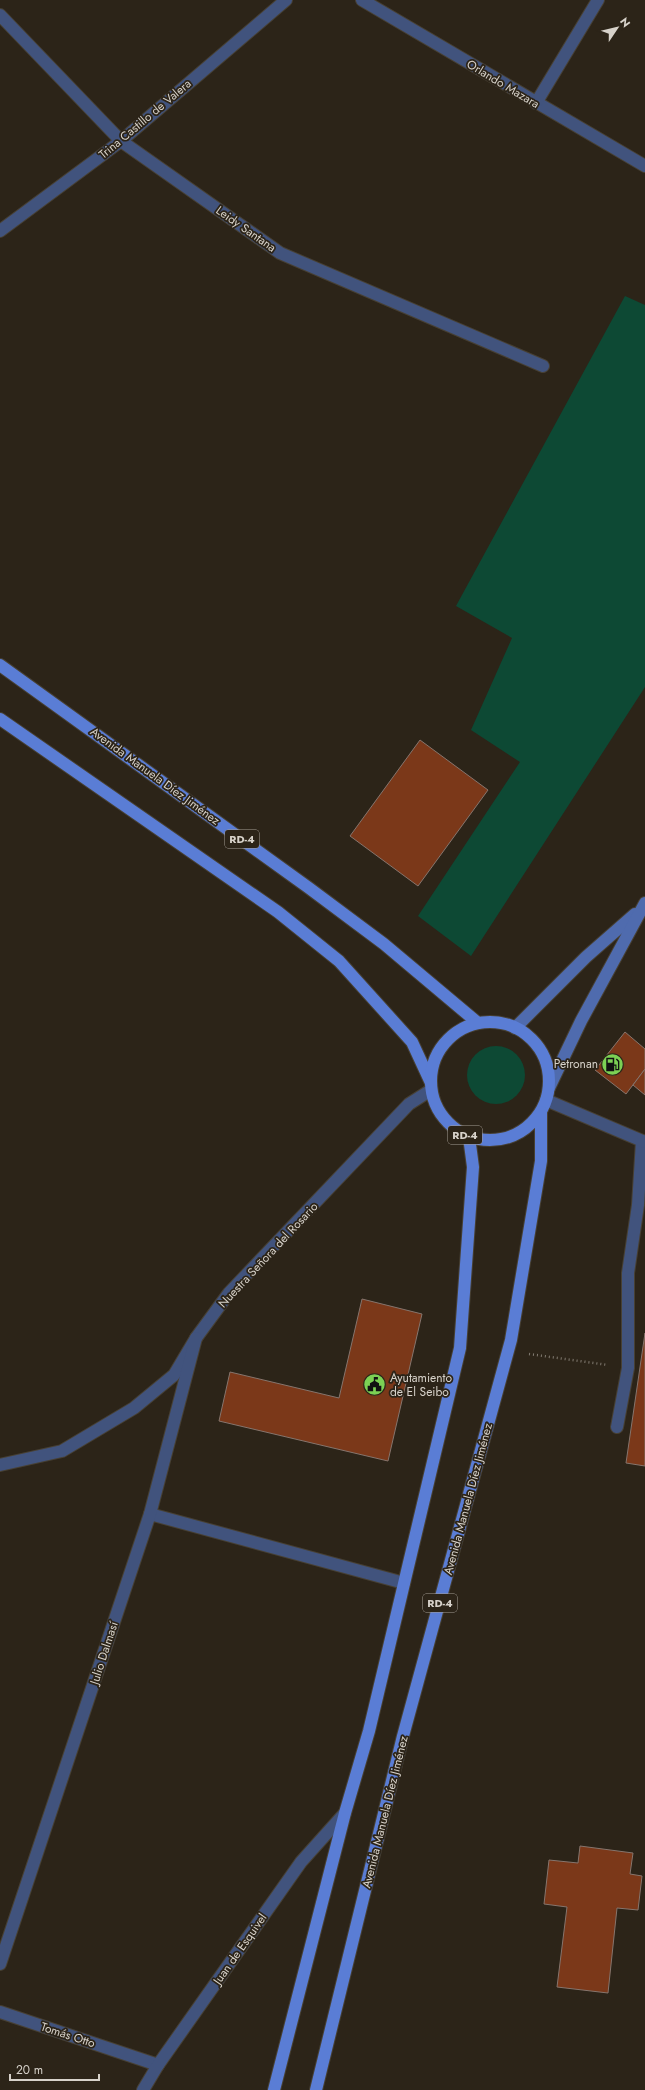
<svg xmlns="http://www.w3.org/2000/svg" width="645" height="2090" viewBox="0 0 645 2090" font-family="Jost,sans-serif">
<style>
.green{fill:#0d4934}
.building{fill:#7b3819;stroke:#86756d}
.lines{fill:none;stroke-linecap:round;stroke-linejoin:round}
.lane-casing{stroke:#474034;stroke-width:14}
.street-casing{stroke:#474034;stroke-width:14}
.secondary-casing{stroke:#474034;stroke-width:14}
.primary-casing{stroke:#474034;stroke-width:14}
.path{stroke:#827b71;stroke-width:2.5;stroke-dasharray:1 3;stroke-linecap:butt}
.lane{stroke:#41537d;stroke-width:12}
.street{stroke:#41537d;stroke-width:12}
.secondary{stroke:#4f6bae;stroke-width:12}
.primary{stroke:#5a7dd5;stroke-width:12}
.labels{text-anchor:middle;stroke-width:3.5;stroke-linejoin:round;paint-order:stroke}
.shield{fill:#2c2418;stroke:#a49e95;stroke-width:1}
.shield-label{font-size:11px;font-weight:bold;fill:#d7d2ca}
.street-label{font-size:12px;fill:#d7d2ca;stroke:#2c2418}
.poi-label{font-size:12px;fill:#d7d2ca;stroke:#2c2418;text-anchor:end}
</style>
<rect width="100%" height="100%" fill="#2c2418"/>
<g class="green">
<path d="M625,296l20,9v382l-174,269 -53,-40 102,-154 -49,-32 41,-92 -56,-32z"/>
<circle cx="496" cy="1075" r="29"/>
</g>
<g class="building">
<path d="M420,740l68,50 -70,96 -68,-50z"/>
<path d="M625,1032l20,17v20l-19,25 -31,-24z"/>
<path d="M645,1069v26l-12,-10z"/>
<path d="M362,1299l60,15 -34,147 -169,-40 11,-49 109,26z"/>
<path d="M645,1333v133l-19,-3z"/>
<path d="M580,1846l53,7 -3,21 12,2 -4,34 -21,-2 -9,85 -51,-6 10,-80 -23,-3 5,-44 29,3z"/>
</g>
<g class="lines">
<defs>
<path id="lane" d="M617,1427l11,-59v-95l10,-68 4,-64"/>
<g id="street">
<path d="M362,0l283,166"/>
<path d="M0,15l121,126 159,112 263,113"/>
<path d="M536,103l62,-103"/>
<path d="M0,231l121,-90 165,-141"/>
<path d="M546,1100l99,42"/>
<path d="M0,1465l62,-14 72,-43 40,-33 22,-37 33,-45 180,-189 22,-14"/>
<path d="M150,1514l254,69"/>
<path d="M0,1964l150,-450 46,-176"/>
<path d="M0,2012l158,53"/>
<path d="M143,2090l15,-25 143,-203 44,-49"/>
</g>
<g id="secondary">
<path d="M515,1028l71,-71 49,-43"/>
<path d="M549,1088l32,-67 64,-118"/>
</g>
<g id="primary">
<path d="M0,665l309,223 75,56 94,79"/>
<path d="M0,719l278,193 61,49 73,81 19,41"/>
<circle cx="490" cy="1081" r="59"/>
<path d="M274,2090l71,-277 24,-82 91,-383 13,-181 -4,-30"/>
<path d="M316,2090l87,-354 108,-396 30,-179v-49"/>
</g>
</defs>
<use href="#lane" class="lane-casing"/>
<use href="#street" class="street-casing"/>
<use href="#secondary" class="secondary-casing"/>
<use href="#primary" class="primary-casing"/>
<path class="path" d="M529,1354l79,11"/>
<use href="#lane" class="lane"/>
<use href="#street" class="street"/>
<use href="#secondary" class="secondary"/>
<use href="#primary" class="primary"/>
</g>
<defs>
<symbol id="fuel-disc" viewBox="-11 -11 22 22"><circle r="9.5" fill="#7cd154" stroke="#2c2418"/><path d="M-5.5-6h7V0h2V4h1.3V-2.5L3-4.5l.8-.8L6-3V5H2.5V1h-1V6h-7ZM-4.2-4.7v3.2H.2V-4.7Z" fill="#111"/></symbol>
<symbol id="civic-disc" viewBox="-11 -11 22 22"><circle r="9.5" fill="#7cd154" stroke="#2c2418"/><path d="M-.6-6.5H3V-4.5H.6V-3L4-1V1h2V6H-6V1h2V-1L-.6-3ZM-1.2 2.5V6h2.4V2.5Z" fill="#111"/></symbol>
</defs>
<g fill-rule="evenodd">
<use href="#fuel-disc" x="600" y="1052" width="25" height="25"/>
<use href="#civic-disc" x="362" y="1372" width="25" height="25"/>
</g>
<g class="labels">
<g class="shield">
<rect x="225" y="830" width="34" height="18" rx="3"/>
<rect x="448" y="1126" width="34" height="18" rx="3"/>
<rect x="423" y="1594" width="34" height="18" rx="3"/>
</g>
<g class="shield-label">
<text x="242" y="843">RD-4</text>
<text x="465" y="1139">RD-4</text>
<text x="440" y="1607">RD-4</text>
</g>
<g class="street-label">
<text transform="translate(503 84) rotate(31)" y="4">Orlando Mazara</text>
<text transform="translate(145 119) rotate(-40)" y="4">Trina Castillo de Valera</text>
<text transform="translate(246 229) rotate(35)" y="4">Leidy Santana</text>
<text transform="translate(155 776) rotate(36)" y="4">Avenida Manuela Díez Jiménez</text>
<text transform="translate(268 1255) rotate(-47)" y="4">Nuestra Señora del Rosario</text>
<text transform="translate(468 1499) rotate(-75)" y="4">Avenida Manuela Díez Jiménez</text>
<text transform="translate(104 1653) rotate(-72)" y="4">Julio Dalmasí</text>
<text transform="translate(385 1812) rotate(-76)" y="4">Avenida Manuela Díez Jiménez</text>
<text transform="translate(240 1949) rotate(-55)" y="4">Juan de Esquivel</text>
<text transform="translate(68 2035) rotate(18)" y="4">Tomás Otto</text>
</g>
<g class="poi-label">
<text x="598" y="1068">Petronan</text>
<text x="390" y="1382" text-anchor="start">Ayutamiento<tspan x="390" dy="14">de El Seibo</tspan></text>
</g>
</g>
<g transform="translate(617 28) rotate(55)" stroke="#2c2418" stroke-width="3" paint-order="stroke">
<path d="M0-3L7 15L0 10L-7 15Z" fill="#d7d2ca"/>
<text y="-6" font-size="11" font-weight="bold" text-anchor="middle" fill="#d7d2ca">N</text>
</g>
<path d="M10 2074v6h89v-6" fill="none" stroke="#d7d2ca" stroke-width="2"/>
<text x="16" y="2074" font-size="12" fill="#d7d2ca" stroke="#2c2418" stroke-width="3" paint-order="stroke">20 m</text>
</svg>
